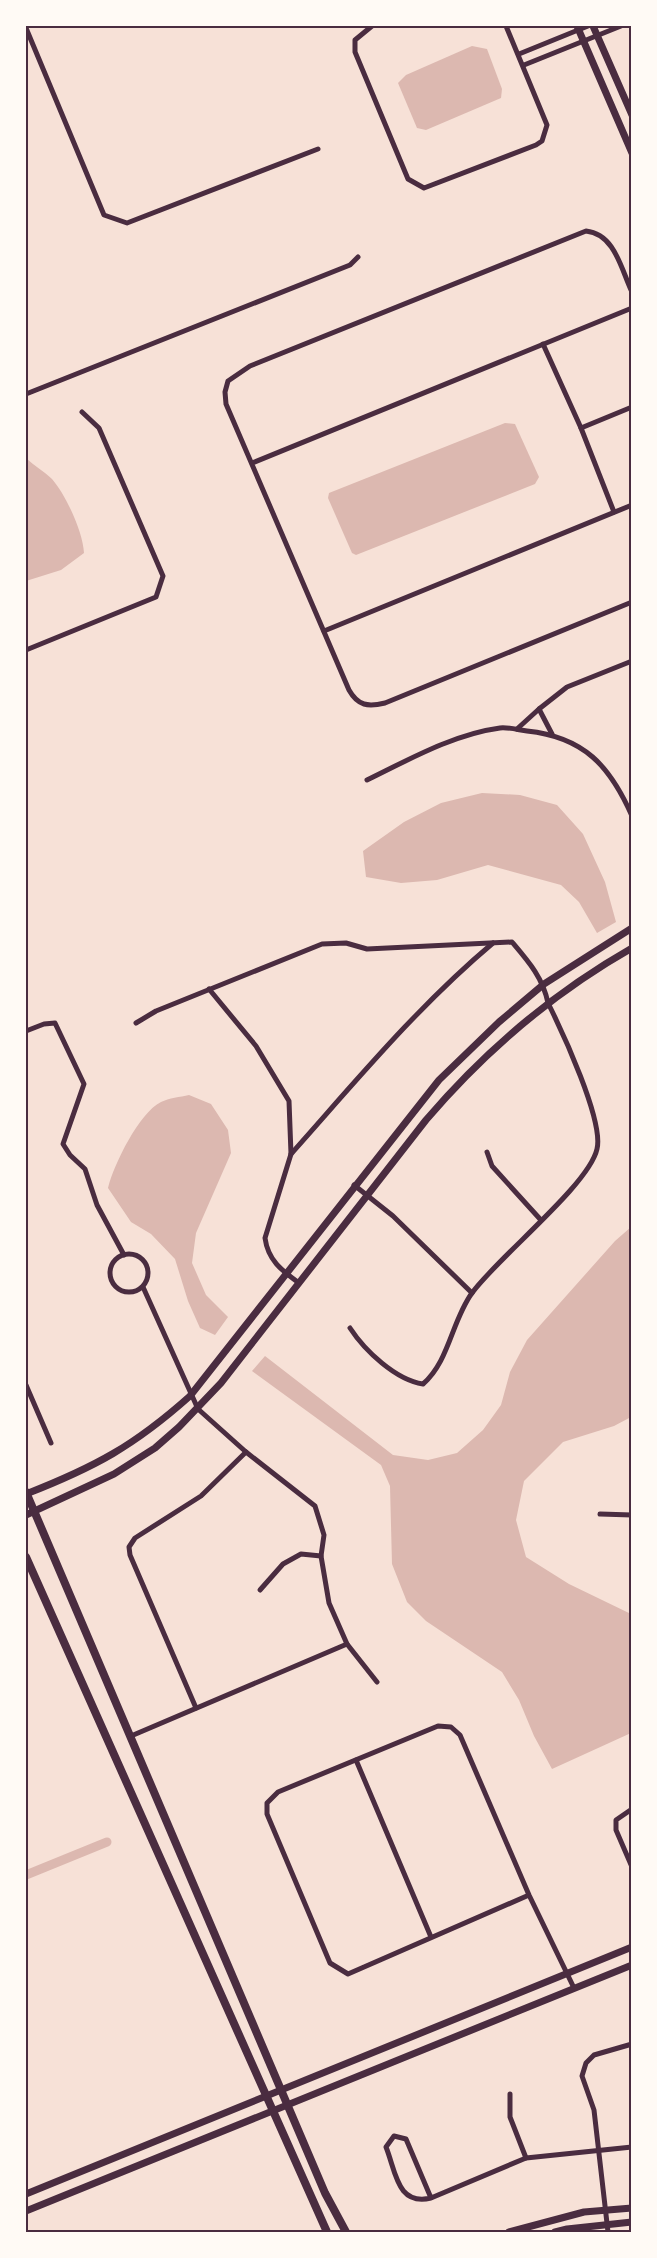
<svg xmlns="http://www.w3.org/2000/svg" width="657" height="2258" viewBox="0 0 657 2258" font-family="Merriweather,serif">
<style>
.water{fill:#dcb8b0}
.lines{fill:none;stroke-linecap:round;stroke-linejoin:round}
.canal{stroke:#dcb8b0;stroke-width:9}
.minor{stroke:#4a2c40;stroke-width:5}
.tertiary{stroke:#4a2c40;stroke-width:7}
.secondary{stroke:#4a2c40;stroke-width:8}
.neatline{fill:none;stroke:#4a2c40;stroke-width:2}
</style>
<rect width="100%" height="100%" fill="#f7e1d7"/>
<g class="water">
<path d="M472,46l15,3 15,40 -1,9 -75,32 -9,-2 -19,-45 8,-8z"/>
<path d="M505,423l10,1 24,53 -4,7 -179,71 -4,-2 -24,-55 1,-5z"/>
<path d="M26,458c8,8 18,13 26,21 14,16 31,53 32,74l-23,17 -35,11z"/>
<path d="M482,793l38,2 37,10 26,29 22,48 11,40 -19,11 -18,-31 -18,-17 -73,-20 -51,15 -36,3 -35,-6 -3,-26 41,-29 37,-19z"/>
<path d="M189,1095l22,9 17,26 3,23 -35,80 -4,30 14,32 22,22 -13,18 -15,-7 -12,-27 -13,-42 -24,-25 -20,-12 -23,-34c6,-24 31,-75 53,-86 8,-4 19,-5 28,-7z"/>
<path d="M631,1227v190l-17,9 -51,16 -39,39 -8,39 10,37 43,27 62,30v119l-79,36 -18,-33 -15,-36 -17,-28 -76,-51 -19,-19 -15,-38 -2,-78 -9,-21 -129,-94 13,-15 128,99 35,5 29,-7 26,-23 18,-25 9,-33 17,-32 88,-99z"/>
</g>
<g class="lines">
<path class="canal" d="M26,1875l81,-33"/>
<g class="minor">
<path d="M372,26l-17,14v12l53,127 16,9 112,-43 6,-4 5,-16 -41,-99"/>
<path d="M26,28l78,187 23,8 191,-74"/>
<path d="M519,54l69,-28"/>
<path d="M524,65l97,-39"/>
<path d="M632,292c-11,-23 -17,-58 -46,-61l-336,135 -22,15 -3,11 1,12 123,286c9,16 19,17 36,13l247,-101"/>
<path d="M543,344l38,84 33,84"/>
<path d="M26,394l324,-129 8,-8"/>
<path d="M581,428l51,-21"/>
<path d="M252,463l380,-155"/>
<path d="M324,631l308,-126"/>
<path d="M26,650l130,-53 7,-21 -64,-148 -17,-16"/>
<path d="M517,729l22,-20"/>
<path d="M552,734l-13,-25 28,-22 65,-26"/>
<path d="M367,780c41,-20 87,-46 133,-52 8,-1 19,2 27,3 57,6 83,35 105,85"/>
<path d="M209,989l47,57 33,55 2,53 -26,84c3,22 16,32 34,45"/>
<path d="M136,1023l20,-12 166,-67 24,-1 21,6 145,-7c17,20 31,36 36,61 14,28 56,118 49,146 -8,36 -99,108 -125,144 -20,27 -23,69 -49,91 -27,-4 -58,-33 -73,-56"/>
<path d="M26,1031l18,-7 11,-1 29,61 -21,60 7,11 15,14 12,36 27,50"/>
<path d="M487,1152l5,14 48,53"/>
<path d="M291,1154c65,-73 127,-148 202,-211"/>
<path d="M354,1185l39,31 79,77"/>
<circle cx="129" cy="1273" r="19"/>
<path d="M143,1287l55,122 48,43 69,54 9,29 -3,21 8,47 18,41 30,38"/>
<path d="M26,1385l25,58"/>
<path d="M600,1514l32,1"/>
<path d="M260,1590l23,-26 18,-10 20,2"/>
<path d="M196,1708l-66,-153 -1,-8 6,-9 66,-42 45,-44"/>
<path d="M131,1736l216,-92"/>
<path d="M356,1760l75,177"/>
<path d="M632,1809l-16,11v10l16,37"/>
<path d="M529,1895l-181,79 -18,-11 -63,-149v-11l11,-11 160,-66 13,1 9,8 69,160 45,93"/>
<path d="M510,2094v23l16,41"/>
<path d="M431,2198l-25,-59 -12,-3 -8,11c10,25 11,59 45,51l95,-40 106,-11"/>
<path d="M608,2232l-14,-122 -12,-34 4,-13 8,-8 38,-11"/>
</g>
<g class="tertiary">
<path d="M577,26l55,127"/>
<path d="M593,26l39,89"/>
<path d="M26,1494c69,-27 108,-48 164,-98l249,-316 60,-58 45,-38 88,-56"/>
<path d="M26,1515l88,-41 41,-26 24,-21 42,-44 205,-263c58,-68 127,-127 206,-172"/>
<path d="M26,2194l606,-247"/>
<path d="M26,2211l606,-246"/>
<path d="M509,2232l75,-20 48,-4"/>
<path d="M555,2232l12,-3 65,-7"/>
</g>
<g class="secondary">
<path d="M26,1492l299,701 21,39"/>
<path d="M26,1557l301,675"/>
</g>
</g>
<rect width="657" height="2258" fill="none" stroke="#fffaf5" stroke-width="54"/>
<rect x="27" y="27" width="603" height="2204" class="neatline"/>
</svg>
